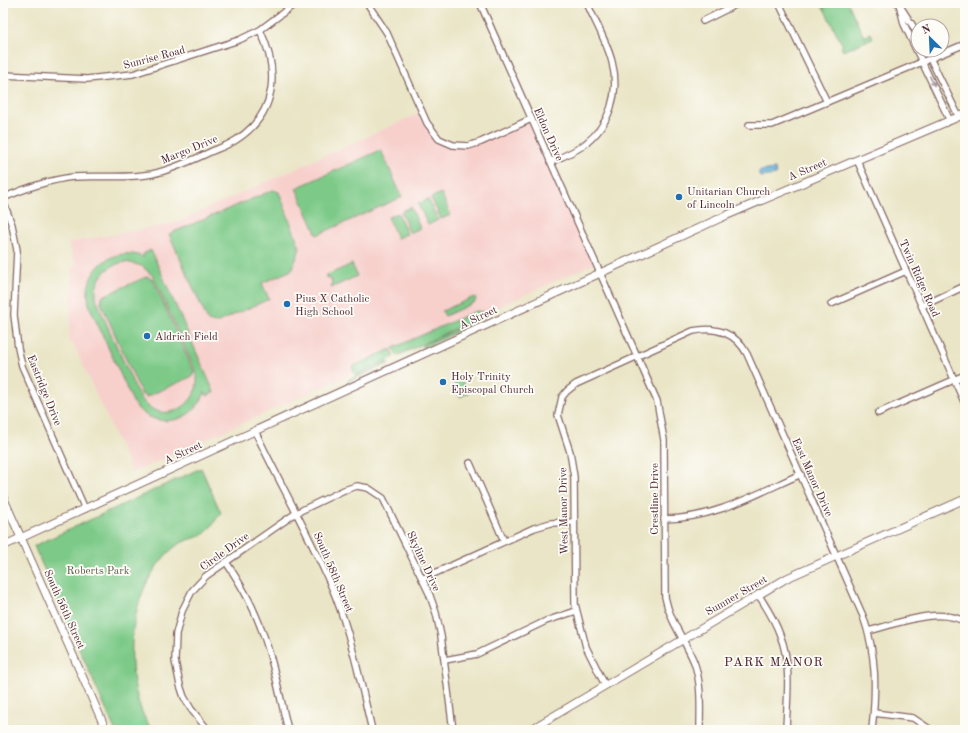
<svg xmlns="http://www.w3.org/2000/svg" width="968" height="733" viewBox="0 0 968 733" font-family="'Old Standard TT',serif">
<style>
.built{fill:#f7d0cc}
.green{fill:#7dca88;stroke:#64745a;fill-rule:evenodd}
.water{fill:#5eb0d9;stroke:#546882}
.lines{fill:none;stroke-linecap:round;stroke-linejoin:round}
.street-casing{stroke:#826461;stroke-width:8}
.secondary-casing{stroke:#826461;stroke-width:9}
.street{stroke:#fff;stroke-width:5.5}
.secondary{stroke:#fff;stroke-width:7}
.oneway{fill:#ae9aa0}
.poi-dot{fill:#1f6fb2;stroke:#fdfcf7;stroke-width:1.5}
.labels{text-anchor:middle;stroke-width:3.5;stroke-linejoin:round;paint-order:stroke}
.street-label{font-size:11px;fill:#4a1f2b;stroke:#fdfcf7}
.poi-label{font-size:11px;fill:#4a1f2b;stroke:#fdfcf7;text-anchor:start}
.park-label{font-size:11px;fill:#5c5b4c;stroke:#fdfcf7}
.quarter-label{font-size:13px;letter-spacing:1px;fill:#4a1f2b;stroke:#fdfcf7}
</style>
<rect width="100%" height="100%" fill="#fdfcf7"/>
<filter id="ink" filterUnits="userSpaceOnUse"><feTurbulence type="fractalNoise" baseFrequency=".025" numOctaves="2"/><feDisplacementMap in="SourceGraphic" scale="8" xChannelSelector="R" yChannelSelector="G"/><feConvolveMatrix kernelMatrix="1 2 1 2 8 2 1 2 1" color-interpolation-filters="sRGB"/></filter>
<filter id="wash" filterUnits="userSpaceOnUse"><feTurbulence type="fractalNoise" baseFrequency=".012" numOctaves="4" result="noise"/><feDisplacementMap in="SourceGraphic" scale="16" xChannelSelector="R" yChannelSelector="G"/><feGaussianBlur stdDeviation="0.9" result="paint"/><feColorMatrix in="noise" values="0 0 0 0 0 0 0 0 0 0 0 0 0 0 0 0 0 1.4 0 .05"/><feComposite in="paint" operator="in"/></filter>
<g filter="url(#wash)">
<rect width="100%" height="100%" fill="#eae5c6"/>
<path class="built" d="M422,112l15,25 27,9 67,-27 64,144 -463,210 -59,-130h-4l4,-77 3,-1 -8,-22 107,-20z"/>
<g class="green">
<path d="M821,3h27l16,34 7,-4 2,5 -30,13 -2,-4 2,-1z"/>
<path d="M381,150l21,47 -85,38 -21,-47z"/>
<path d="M273,190l6,2 21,56 -8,22 -30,13 7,16 -53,24 -8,-2 -39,-87z"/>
<path d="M441,193l10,22 -10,4 -10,-21z"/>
<path d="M428,199l10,21 -10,5 -10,-21z"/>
<path d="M411,207l9,21 -10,5 -9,-21z"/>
<path d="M398,213l9,21 -10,4 -9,-21z"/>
<path d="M151,250l63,142 -7,4 -2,-4c-11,32 -51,39 -71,12l-43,-94c-14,-34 19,-67 53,-53l-1,-3zM126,262l16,4 11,10 43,96c8,31 -31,55 -52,30 -8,-9 -12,-22 -17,-33 -10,-22 -21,-45 -30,-68 -5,-19 9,-37 29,-39z"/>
<path d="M352,264l5,12 -26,12 1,-8 -7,-4z"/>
<path d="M148,276l2,3 2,-1 42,94 -2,1 1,3 -47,21 -1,-3 -3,1 -42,-94 3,-1 -2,-3z"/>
<path d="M474,297l2,1 -1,4 -30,14 -3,-5z"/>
<path d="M476,311l7,1 1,3 -87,41 -4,-8z"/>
<path d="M484,317l-2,3 -59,28 -1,-3z"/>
<path d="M391,349l3,8 -39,18 -3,-8z"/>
<path d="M388,361v3l-39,17 -1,-1z"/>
<path d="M460,376l8,17 -8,4 -7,-17z"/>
<path d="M201,468l20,45c-5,6 -11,17 -17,21 -9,5 -20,6 -28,12 -46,36 -54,114 -34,166 2,6 7,12 10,18h-37l-81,-184z"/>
</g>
<path class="water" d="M775,169l1,6 -16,2 -1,-1v-5z"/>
</g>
<g filter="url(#ink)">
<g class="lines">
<defs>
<g id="street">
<path d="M367,3l20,30 40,90 12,16 14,6 15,1 13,-4 50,-23"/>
<path d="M480,3l177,398 7,39 1,157c5,25 20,43 29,65 8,22 6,45 6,68"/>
<path d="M779,3l48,99"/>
<path d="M898,3l20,31"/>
<path d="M900,7l4,17 46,97"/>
<path d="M703,21l36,-18"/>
<path d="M926,50l33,67"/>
<path d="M3,75l84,4 46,-5 106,-34 21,-10 36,-27"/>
<path d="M749,125h23l193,-81"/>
<path d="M857,160l108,244"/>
<path d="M550,162c12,-5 25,-10 35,-18 25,-19 35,-52 27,-82 -5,-20 -17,-40 -25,-59"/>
<path d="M3,198c23,-10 45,-18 70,-21 26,-2 52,2 79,-3 19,-4 36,-12 54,-20 10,-5 21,-8 30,-14 42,-27 43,-70 24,-110"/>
<path d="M3,201l9,24 5,25 -3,65 4,33 4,18 63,143"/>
<path d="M831,304l75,-33"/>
<path d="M922,306l43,-20"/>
<path d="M878,413l87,-38"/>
<path d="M255,431c26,55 57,108 80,164 17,44 26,90 37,135"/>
<path d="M470,463l34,78"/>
<path d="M664,519c50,0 92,-25 137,-45"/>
<path d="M226,562c12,18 23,36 31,56 15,35 22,75 31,112"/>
<path d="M422,579l112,-51 17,-5 23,-1"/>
<path d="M758,594c8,13 17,26 22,41 12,30 7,63 6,95"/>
<path d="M868,631c29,-7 70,-25 97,-9"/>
<path d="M445,660l32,-6 69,-33 30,-10"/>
<path d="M605,685l-19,-38 -11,-43 -1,-127 -4,-25 -12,-37 4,-18 5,-6 9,-7 117,-53c23,-5 43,2 54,23l116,262c14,39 13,74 9,114"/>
<path d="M874,713l39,5 18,12"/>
<path d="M208,730l-17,-21 -7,-12 -4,-12 -5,-24 1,-27 6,-23 10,-20 14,-15 90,-63 48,-23 13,-4 11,2 15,10 46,95 7,20 5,23 12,94"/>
</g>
<g id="secondary">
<path d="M3,497l103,233"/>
<path d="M3,546l722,-330 240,-102"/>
<path d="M530,730l257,-152 178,-79"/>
</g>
</defs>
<use href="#street" class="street-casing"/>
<use href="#secondary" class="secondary-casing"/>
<use href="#street" class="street"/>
<use href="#secondary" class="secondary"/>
</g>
<defs><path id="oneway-solid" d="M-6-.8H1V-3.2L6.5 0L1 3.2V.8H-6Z"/></defs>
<use class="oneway" href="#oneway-solid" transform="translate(932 81) rotate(64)"/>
</g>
<g class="poi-dot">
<circle cx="679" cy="197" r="4"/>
<circle cx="287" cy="304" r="4"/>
<circle cx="147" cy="336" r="4"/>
<circle cx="443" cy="382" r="4"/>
</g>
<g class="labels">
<g class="street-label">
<text transform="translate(154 57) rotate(-15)" y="4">Sunrise Road</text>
<text transform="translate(549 134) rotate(66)" y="4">Eldon Drive</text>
<text transform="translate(189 149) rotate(-22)" y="4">Margo Drive</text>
<text transform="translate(807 169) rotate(-23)" y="4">A Street</text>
<text transform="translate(920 278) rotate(66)" y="4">Twin Ridge Road</text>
<text transform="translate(478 317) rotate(-25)" y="4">A Street</text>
<text transform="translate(45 390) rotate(68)" y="4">Eastridge Drive</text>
<text transform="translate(183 452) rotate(-25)" y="4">A Street</text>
<text transform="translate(813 477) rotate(66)" y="4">East Manor Drive</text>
<text transform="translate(654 499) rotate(-90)" y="4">Crestline Drive</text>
<text transform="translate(563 511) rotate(-91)" y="4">West Manor Drive</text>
<text transform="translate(224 551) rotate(-36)" y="4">Circle Drive</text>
<text transform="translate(424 561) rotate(65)" y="4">Skyline Drive</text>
<text transform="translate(334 572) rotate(67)" y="4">South 58th Street</text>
<text transform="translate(736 595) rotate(-30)" y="4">Sumner Street</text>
<text transform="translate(65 609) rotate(66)" y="4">South 56th Street</text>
</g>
<g class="poi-label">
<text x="687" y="195">Unitarian Church<tspan x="687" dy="13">of Lincoln</tspan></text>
<text x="295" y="302">Pius X Catholic<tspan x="295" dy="13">High School</tspan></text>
<text x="155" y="340">Aldrich Field</text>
<text x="451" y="380">Holy Trinity<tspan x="451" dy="13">Episcopal Church</tspan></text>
</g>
<g class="park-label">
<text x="98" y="574">Roberts Park</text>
</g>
<g class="quarter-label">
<text x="774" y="666">PARK MANOR</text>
</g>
</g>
<rect width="968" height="733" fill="none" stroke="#fdfcf7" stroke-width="16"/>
<g transform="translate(930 38) rotate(336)"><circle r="19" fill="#fdfcf7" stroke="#b5a4a5"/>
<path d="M0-3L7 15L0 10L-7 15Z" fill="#1f6fb2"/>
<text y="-6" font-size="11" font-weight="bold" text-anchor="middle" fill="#4a1f2b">N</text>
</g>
</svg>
